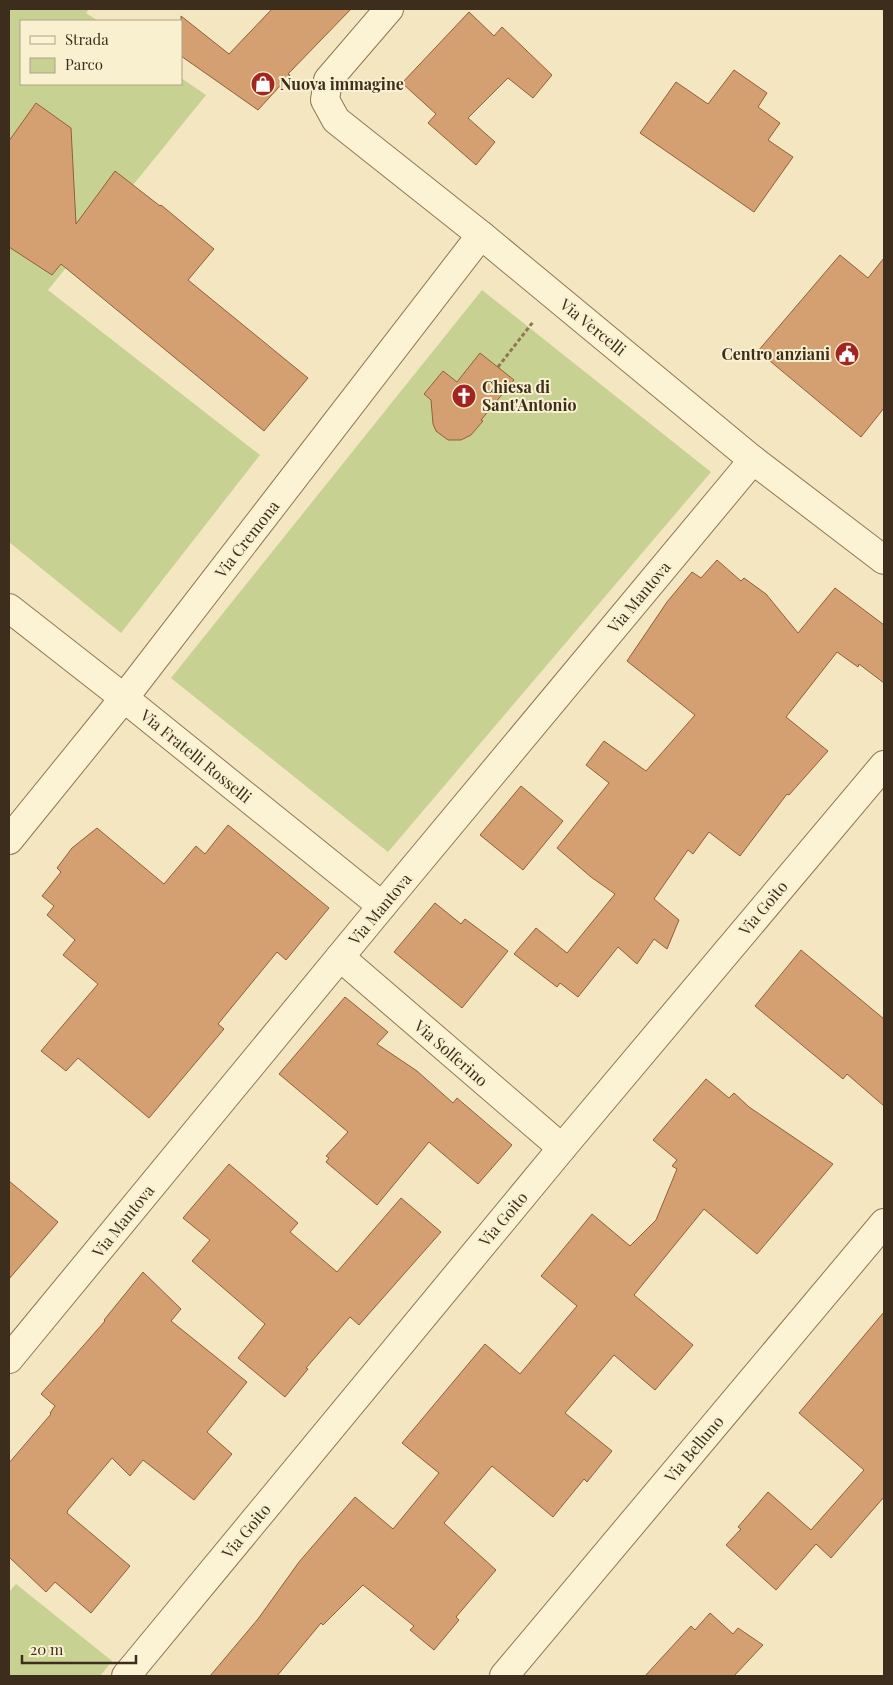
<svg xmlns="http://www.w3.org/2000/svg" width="893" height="1685" viewBox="0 0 893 1685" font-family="'Playfair Display',serif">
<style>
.green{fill:#c7d292}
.building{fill:#d5a071;stroke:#906038}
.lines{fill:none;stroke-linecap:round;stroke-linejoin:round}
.minor-casing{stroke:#8e7755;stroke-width:30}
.path{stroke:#8e7755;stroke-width:3;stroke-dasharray:4 2.5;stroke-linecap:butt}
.minor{stroke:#fcf3d4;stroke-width:28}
.labels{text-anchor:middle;stroke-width:4;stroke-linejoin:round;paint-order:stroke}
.poi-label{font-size:16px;font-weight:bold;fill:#3c2d1c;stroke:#f9f0d0;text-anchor:start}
.street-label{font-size:16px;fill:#3c2d1c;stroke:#f9f0d0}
</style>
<rect width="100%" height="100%" fill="#f3e6c0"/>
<g class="green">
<path d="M9,9h80l-3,4 12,8h-77v63h160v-6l25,17 -158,195 212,165 -139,178 -112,-91z"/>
<path d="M482,290l229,182 -323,380 -217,-174z"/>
<path d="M16,1584l96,77 -12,15h-91v-84z"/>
</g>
<g class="building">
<path d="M272,9h79l-63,65 2,1 -32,35 -77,-54v-40l48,38z"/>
<path d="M469,12l25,24 8,-9 50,48 -19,23 -25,-20 -40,40 27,24 -19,23 -48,-42 8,-9 -34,-31z"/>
<path d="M734,70l33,23 -9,14 22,16 -12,17 25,17 -39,55 -114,-79 36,-51 32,22z"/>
<path d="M36,103l35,25 5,96 39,-53 45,35 1,-1 53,44 -26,31 120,98 -44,53 -203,-167 -9,11 -43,-28v-106z"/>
<path d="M840,255l28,23 16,-20v150l-23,29 -103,-86z"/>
<path d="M480,353l34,27 -33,40 2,1 -12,14 -10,5h-13l-12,-9 -3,-7 -2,-24 -7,-6 19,-23 14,11z"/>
<path d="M717,560l24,21 3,-3 22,16 32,39 37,-45 49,37v58l-25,-19 -1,3 -21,-15 -51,65 42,34 -39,44 -2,-1 -47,62 -31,-24 -16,22 -5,-4 -34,49 25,21 -12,29 -13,-10 -17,25 -19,-17 -40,50 -18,-14 -3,4 -43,-33 22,-26 31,25 48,-59 -24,-17 -34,-29 52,-65 -23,-18 18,-24 42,30 49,-56 -68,-54 40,-59 25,-30 9,6z"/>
<path d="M521,786l42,35 -40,49 -43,-35z"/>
<path d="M228,825l101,83 -43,52 -9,-8 -59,72 6,5 -75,89 -71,-60 -12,13 -25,-20 57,-67 -35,-29 12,-15 -28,-25 7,-9 -12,-10 19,-24 -4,-4 15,-20 25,-20 67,56 32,-38 9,8z"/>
<path d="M435,903l26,21 4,-5 43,32 -46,57 -68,-56z"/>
<path d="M801,950l83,69v87l-37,-32 -4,5 -88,-73z"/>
<path d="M345,997l43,35 -11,12 40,27 36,32 4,-5 55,47 -34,39 -49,-42 -52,63 -51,-43 3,-4 -3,-2 22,-24 -69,-58z"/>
<path d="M706,1079l23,19 5,-5 15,14 84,57 -76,90 -53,-45 -70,86 59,50 -38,45 -41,-35 -49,58 47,38 -25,31 -3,-3 -31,38 -61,-51 -48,57 52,47 -40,47 3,3 -25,30 -24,-20 4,-4 -51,-41 -40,40 -2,-2 -44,53h-67l48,-57 41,-57 56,-65 38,32 46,-56 -37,-30 83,-99 35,30 57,-68 -36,-30 51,-62 38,32 26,-26 21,-51 -5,-3 5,-6 -24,-20z"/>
<path d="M229,1164l69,59 -8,9 47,40 64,-74 40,34 -82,93 -9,-8 -44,51 2,1 -23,28 -47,-39 27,-34 -73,-63 18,-21 -27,-22z"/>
<path d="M9,1181l49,41 -49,57z"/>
<path d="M143,1272l38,37 -10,12 76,61 -40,50 25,22 -38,46 -51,-40 -13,16 -18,-18 -44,52 -1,3 63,53 -39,47 -36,-31 -9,10 -37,-35v-94l42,-49 -1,-1 5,-7 -14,-12 64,-73 -1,-1z"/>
<path d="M884,1312v185l-53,61 -15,-14 -40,46 -50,-45 15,-16 -3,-2 30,-35 43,38 53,-60 -65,-57z"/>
<path d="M710,1613l23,21 5,-6 25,17 -29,31h-89l46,-50 4,4z"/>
</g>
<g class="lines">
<defs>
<g id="minor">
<path d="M389,9l-61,71 -3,20 11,20 145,115 272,225 131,100"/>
<path d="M9,608l115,90 258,208"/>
<path d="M9,840l115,-142 357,-463"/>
<path d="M340,957l222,191"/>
<path d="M9,1359l373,-453 371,-446"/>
<path d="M126,1676l436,-528 322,-383"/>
<path d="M504,1676l380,-453"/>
</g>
</defs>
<use href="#minor" class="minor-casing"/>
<path class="path" d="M498,367l35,-45"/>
<use href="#minor" class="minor"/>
</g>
<defs>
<symbol id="shop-disc" viewBox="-11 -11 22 22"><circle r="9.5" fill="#a4251f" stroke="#f9f0d0"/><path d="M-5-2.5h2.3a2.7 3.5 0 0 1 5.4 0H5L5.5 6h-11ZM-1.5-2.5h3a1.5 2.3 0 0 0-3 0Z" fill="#fff"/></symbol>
<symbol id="civic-disc" viewBox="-11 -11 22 22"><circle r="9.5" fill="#a4251f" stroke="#f9f0d0"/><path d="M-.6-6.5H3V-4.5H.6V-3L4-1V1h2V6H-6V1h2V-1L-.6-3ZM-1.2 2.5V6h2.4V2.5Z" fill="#fff"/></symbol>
<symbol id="church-disc" viewBox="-11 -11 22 22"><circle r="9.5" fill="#a4251f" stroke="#f9f0d0"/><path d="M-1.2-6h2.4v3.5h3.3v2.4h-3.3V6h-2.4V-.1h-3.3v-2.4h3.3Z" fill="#fff"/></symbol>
</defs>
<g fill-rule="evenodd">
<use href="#shop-disc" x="249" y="70" width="28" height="28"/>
<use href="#civic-disc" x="833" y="340" width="28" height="28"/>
<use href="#church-disc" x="450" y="382" width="28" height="28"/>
</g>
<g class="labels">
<g class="poi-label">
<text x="280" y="90">Nuova immagine</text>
<text x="830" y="360" text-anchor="end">Centro anziani</text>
<text x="482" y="393">Chiesa di<tspan x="482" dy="18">Sant'Antonio</tspan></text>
</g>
<g class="street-label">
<text transform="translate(593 327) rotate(39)" y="6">Via Vercelli</text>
<text transform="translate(247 539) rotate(-52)" y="6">Via Cremona</text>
<text transform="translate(639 597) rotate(-50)" y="6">Via Mantova</text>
<text transform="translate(196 756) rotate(39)" y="6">Via Fratelli Rosselli</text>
<text transform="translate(763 908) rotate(-50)" y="6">Via Goito</text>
<text transform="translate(380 909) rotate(-50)" y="6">Via Mantova</text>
<text transform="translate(451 1053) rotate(41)" y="6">Via Solferino</text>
<text transform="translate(503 1219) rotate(-50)" y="6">Via Goito</text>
<text transform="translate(123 1221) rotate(-51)" y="6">Via Mantova</text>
<text transform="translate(694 1449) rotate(-50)" y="6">Via Belluno</text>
<text transform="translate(246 1531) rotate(-50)" y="6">Via Goito</text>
</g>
</g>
<rect width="893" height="1685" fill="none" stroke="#3c2d1c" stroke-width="20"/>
<rect x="20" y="20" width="162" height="65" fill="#f9f0d0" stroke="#ada288"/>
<rect x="30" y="36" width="25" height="8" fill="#fcf3d4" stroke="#ada288"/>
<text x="65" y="45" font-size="15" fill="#3c2d1c">Strada</text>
<rect x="30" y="58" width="25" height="15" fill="#c7d292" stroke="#ada288"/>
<text x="65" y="70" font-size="15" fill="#3c2d1c">Parco</text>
<path d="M22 1655v8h114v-8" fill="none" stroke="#3c2d1c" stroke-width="2.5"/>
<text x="30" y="1655" font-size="15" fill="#3c2d1c" stroke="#f9f0d0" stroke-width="4" paint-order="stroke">20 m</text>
</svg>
